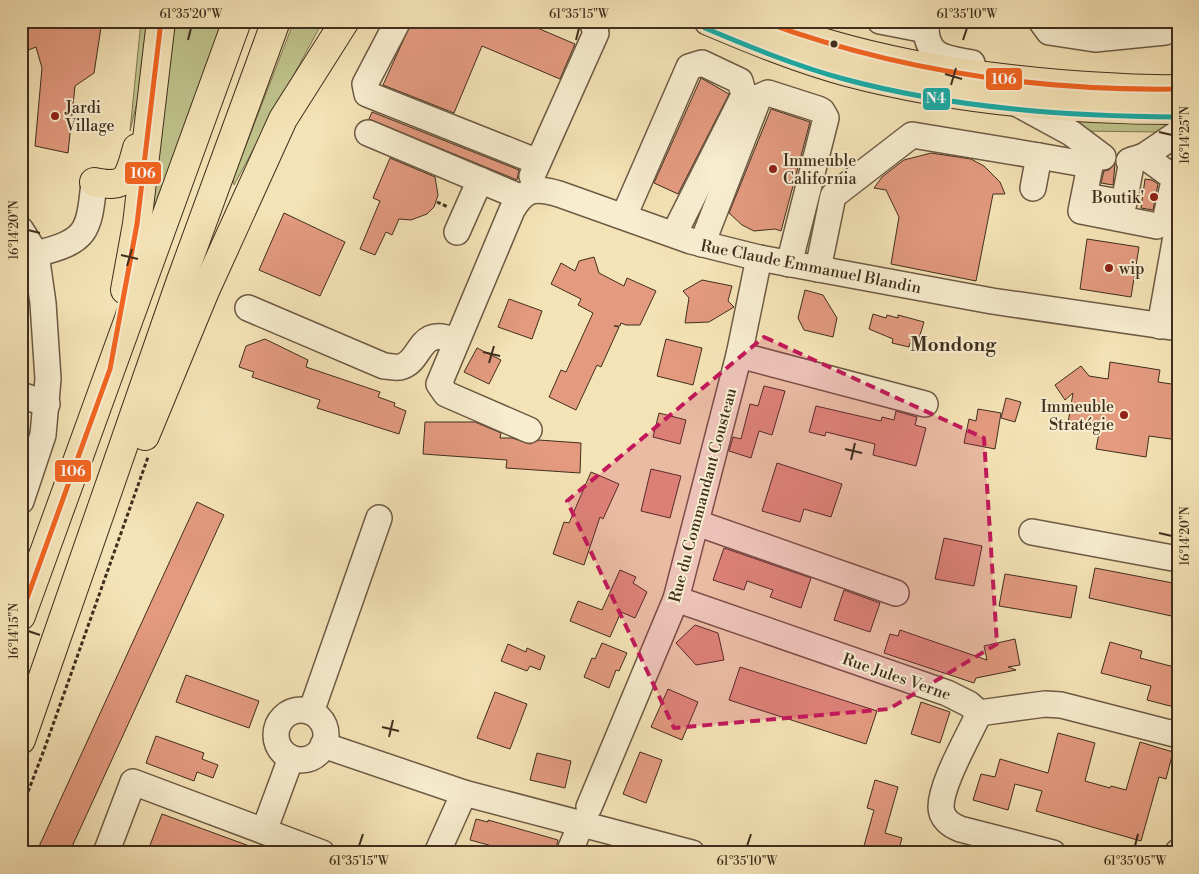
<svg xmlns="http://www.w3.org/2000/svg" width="1199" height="874" viewBox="0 0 1199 874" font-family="'Libre Bodoni',serif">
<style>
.green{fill:#bfc38c;stroke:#807855}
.building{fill:#e39a7f;stroke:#402e1e}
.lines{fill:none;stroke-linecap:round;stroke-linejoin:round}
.minor-casing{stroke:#6d5b44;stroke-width:28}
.major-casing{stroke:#402e1e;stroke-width:30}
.highway-casing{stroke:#402e1e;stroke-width:30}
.path{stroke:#402e1e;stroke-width:3;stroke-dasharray:4 2.5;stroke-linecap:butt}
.minor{stroke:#f8edd0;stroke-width:25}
.major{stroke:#f4e3b6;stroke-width:28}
.highway{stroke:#f4e3b6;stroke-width:28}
.bus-1-casing{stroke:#f8edd0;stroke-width:9}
.bus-2-casing{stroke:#f8edd0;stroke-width:9}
.bus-1{stroke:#f26522;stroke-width:5}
.bus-2{stroke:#1aaba5;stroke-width:5}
.marked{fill:#c2185b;fill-opacity:0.2;stroke:#c2185b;stroke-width:4;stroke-dasharray:10 6;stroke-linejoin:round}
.ticks{fill:none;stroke:#402e1e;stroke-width:2}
.bus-dot{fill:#402e1e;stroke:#f8edd0;stroke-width:2}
.poi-dot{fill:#8f2418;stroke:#f8edd0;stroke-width:2}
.labels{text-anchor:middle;stroke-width:4;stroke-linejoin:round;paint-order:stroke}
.poi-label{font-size:16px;fill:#402e1e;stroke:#f8edd0;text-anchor:start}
.street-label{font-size:16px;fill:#402e1e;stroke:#f8edd0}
.quarter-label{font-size:19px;font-weight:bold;fill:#402e1e;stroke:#f8edd0}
.line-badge{stroke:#f8edd0;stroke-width:2}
.badge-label{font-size:14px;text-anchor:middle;font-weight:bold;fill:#fff}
.neatline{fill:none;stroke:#402e1e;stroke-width:2}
.ticks-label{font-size:12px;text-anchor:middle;fill:#402e1e}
</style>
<rect width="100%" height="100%" fill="#f4e3b6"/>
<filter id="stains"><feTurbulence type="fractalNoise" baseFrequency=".004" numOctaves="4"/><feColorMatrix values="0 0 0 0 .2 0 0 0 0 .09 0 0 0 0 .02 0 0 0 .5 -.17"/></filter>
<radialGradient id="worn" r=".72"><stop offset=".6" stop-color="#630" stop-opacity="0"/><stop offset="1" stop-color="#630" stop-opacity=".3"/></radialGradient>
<g class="green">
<path d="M141,21h8l-8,65 -11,45z"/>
<path d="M170,21h52l-75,222z"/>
<path d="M294,21h29l-89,164 -1,-6z"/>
<path d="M1053,116l125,3 -16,13 -85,-1z"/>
</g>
<g class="building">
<path d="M21,21h81l-8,52 -19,13 -7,67 -33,-7 7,-78 -6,-21 -15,6z"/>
<path d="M412,21h109l54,23 -15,35 -78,-33 -28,67 -71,-28z"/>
<path d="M701,78l28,16 -51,100 -24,-11z"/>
<path d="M771,109l39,13 -29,109 -6,-2 -21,2 -12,-6 -13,-12z"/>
<path d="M372,112l147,58 -2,10 -148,-61z"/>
<path d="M931,153l40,6 13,7 16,16 5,12h-12l-17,87 -85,-17 8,-47 -13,-27 -12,-2 8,-11 22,-17z"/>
<path d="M390,158l45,19 3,18 -4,12 -7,7 -16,6 -12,-1 -7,16 -6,-3 -11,23 -15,-6 20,-48 -7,-3z"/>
<path d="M1115,164l-2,21 -12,-2 3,-12 5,-1z"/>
<path d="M1145,179l7,1 6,4 -5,26 -12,-2z"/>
<path d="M284,213l61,29 -25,54 -61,-26z"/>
<path d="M1087,239l52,8 -8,50 -51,-8z"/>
<path d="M594,257l5,16 25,13 3,-8 29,13 -16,34h-14l-5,-2 -1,3h-6l5,1 -18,40 -4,-2 -21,45 -27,-13 12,-27 5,2 27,-59 -15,-8 3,-6 -30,-15 10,-21 14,8 4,-10z"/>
<path d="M702,280l30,6 -4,15 6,6 -25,15 -24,1 4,-25 -6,-7z"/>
<path d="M805,290l18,5 14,23 -4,19 -29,-7 -6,-12z"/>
<path d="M509,299l33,12 -10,28 -34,-12z"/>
<path d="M873,314l13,4 1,-3 11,3v-3l26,7 -7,23 -7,-2 -1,4 -17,-4 1,-4 -24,-10z"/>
<path d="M265,339l43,21 -2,7 74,25 -2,5 17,6 -1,3 12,5 -7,23 -82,-26 3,-8 -68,-23 2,-5 -15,-5 7,-21z"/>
<path d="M666,339l36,9 -9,37 -36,-9z"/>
<path d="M477,348l24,12 -12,24 -25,-12z"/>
<path d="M1110,362l50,8 -2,12 20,3v55l-29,-4 -3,21 -50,-8 4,-21 -32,-5 5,-30 -8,7 -10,-15 26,-19 8,10 19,3z"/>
<path d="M764,386l21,5 -13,44 -13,-4 -8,27 -22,-7 4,-14 8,2 9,-35 8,2z"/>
<path d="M1006,398l15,4 -6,20 -14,-4z"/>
<path d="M816,406l65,15 1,-4 12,3 2,-9 21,6 -2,8 11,3 -10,38 -43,-11 2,-11 -49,-12 -1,4 -16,-4z"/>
<path d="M978,409l23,4 -6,36 -31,-6 5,-24 7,2z"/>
<path d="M659,413l27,7 -6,24 -27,-7z"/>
<path d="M425,422h50l26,11 -1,5h12l18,6 9,-4 42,3 -1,30 -74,-5 1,-8 -84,-6z"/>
<path d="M777,463l65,21 -11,33 -27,-8 -4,13 -38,-11z"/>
<path d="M651,469l30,7 -11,42 -29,-7z"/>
<path d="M591,472l28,12 -16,35 -3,-2 -16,48 -31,-11 11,-32 5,1z"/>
<path d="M197,502l27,13 -110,240 -45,98h-33z"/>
<path d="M944,538l38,8 -8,40 -39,-7z"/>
<path d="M724,548l87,30 -10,30 -31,-11 3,-7 -26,-9 -3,9 -31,-10z"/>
<path d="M1095,568l83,16 -2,33 -87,-19z"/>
<path d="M620,570l16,7 -3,6 14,9 -12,26 -14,-6 -11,25 -40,-16 8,-20 24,9z"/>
<path d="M1005,574l72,12 -6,32 -72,-12z"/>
<path d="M844,590l36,13 -10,29 -36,-12z"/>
<path d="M695,625l23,8 6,27 -28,5 -20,-22z"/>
<path d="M900,630l87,30 -3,-14 31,-7 5,26 -12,2 8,3 -40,8 -2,5 -90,-30 6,-19 8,2z"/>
<path d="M1110,642l32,9 -2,7 38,10v40l-31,-8 4,-14 -50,-13z"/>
<path d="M602,643l25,10 -8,18 -3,-1 -7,18 -25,-11 8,-19 3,1z"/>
<path d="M508,644l18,8 1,-4 18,8 -5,14 -10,-4 -3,5 -26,-10z"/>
<path d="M740,667l137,44 -11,33 -137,-44z"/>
<path d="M186,675l73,26 -10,27 -73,-26z"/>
<path d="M668,689l30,13 -16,38 -31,-13z"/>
<path d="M495,692l32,12 -17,45 -33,-11z"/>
<path d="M921,702l29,10 -10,31 -29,-9z"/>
<path d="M1058,733l37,10 -10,38 25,7 1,-2 15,4 14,-48 33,10 -7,27 -7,-2 -18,64 -105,-30 6,-20 -27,-7 -7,26 -35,-10 8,-26 14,3 5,-18 48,14z"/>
<path d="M156,736l48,17 -2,6 16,6 -5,13 -16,-6 -3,9 -48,-18z"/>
<path d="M640,752l22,8 -16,43 -23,-9z"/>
<path d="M537,753l34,8 -6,27 -35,-8z"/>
<path d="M875,780l23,7 -13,46 17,5 -4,15h-36l12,-43 -7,-2z"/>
<path d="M162,814l101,37v2h-116z"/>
<path d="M476,819l12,3v-2l70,20 -3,13h-37l-48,-13z"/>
</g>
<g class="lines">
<defs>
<g id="minor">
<path d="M398,21l-33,63 2,10 171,68"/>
<path d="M880,21l46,9"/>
<path d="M1041,21l8,11 46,7 70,-7 9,-11"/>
<path d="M926,30c2,29 22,28 46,33"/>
<path d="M1014,102l57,31 32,24"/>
<path d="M368,133l152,64"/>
<path d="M1093,151l-12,60 76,15 8,-5 9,-40 -4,-6 -26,-19"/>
<path d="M1039,156l51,9"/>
<path d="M1129,161l15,-5 34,-23"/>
<path d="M532,176l64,-143 -4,-12"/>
<path d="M1091,197l33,6 8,-43"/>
<path d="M624,216l65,-149 13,-4 38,18 4,14 -70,139"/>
<path d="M21,230l15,24 7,49 5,76 -5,56 -22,66"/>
<path d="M457,232l23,-52"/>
<path d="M702,244l57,-147 9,-4 50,16 4,2 4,7 -37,146"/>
<path d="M36,254c51,-13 53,-21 58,-72"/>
<path d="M818,269l15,-73 79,-61 127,21 -6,32"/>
<path d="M248,308l136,58c5,0 11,2 16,1 23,-5 17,-43 55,-26"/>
<path d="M1160,326l18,-101"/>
<path d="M739,355l186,49"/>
<path d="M21,395l26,9"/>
<path d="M529,430l-83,-36 -7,-10 73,-174c13,-22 23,-23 47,-16l132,47 68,17 233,43 186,27"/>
<path d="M697,523l199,70"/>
<path d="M1032,532l146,27"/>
<path d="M676,599l271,94 22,11 10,9 66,-9 16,1 117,30"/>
<circle cx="301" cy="735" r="25"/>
<path d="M311,712l68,-194"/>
<path d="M979,713c-10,23 -38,70 -38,94 0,11 9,18 19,22l93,24"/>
<path d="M323,745l141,48"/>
<path d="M589,807l87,-208 63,-244 20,-97"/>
<path d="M264,831l27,-73"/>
<path d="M106,853l27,-71 189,71"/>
<path d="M437,853l27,-60 228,60"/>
<path d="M569,853l12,-29"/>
<path d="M1178,853v-1"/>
</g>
<g id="major">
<path d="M708,21c45,19 91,38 139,51 106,28 221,38 331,38"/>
<path d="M761,21c96,38 197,54 299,63 39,3 79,6 118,5"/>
</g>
<g id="highway">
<path d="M94,182c34,7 35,-5 43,-34"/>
<path d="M125,290l12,-66 24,-203"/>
<path d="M145,436l60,-145 78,-172 62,-98"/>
<path d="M21,616l216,-595"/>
<path d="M21,740l159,-457 96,-262"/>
</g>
</defs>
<use href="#minor" class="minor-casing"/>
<use href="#major" class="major-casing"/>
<use href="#highway" class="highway-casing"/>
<g class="path">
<path d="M437,202l11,5"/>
<path d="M21,810l23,-60 104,-293"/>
</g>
<use href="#minor" class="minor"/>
<use href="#major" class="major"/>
<use href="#highway" class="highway"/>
<defs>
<g id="bus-1">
<path d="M762,21c132,49 275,70 416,68"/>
<path d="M21,615l89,-246 27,-145 24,-203"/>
</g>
<path id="bus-2" d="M705,28c45,19 91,38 139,51 108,29 222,37 334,38"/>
</defs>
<use href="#bus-1" class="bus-1-casing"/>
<use href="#bus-2" class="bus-2-casing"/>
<use href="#bus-1" class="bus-1"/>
<use href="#bus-2" class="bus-2"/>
</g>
<path class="marked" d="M764,337l220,101 13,206 -108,65 -215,19 -107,-227z"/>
<path class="ticks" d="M188,40l3,-12M576,40l3,-12M963,40l4,-12M945,74l17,5M951,85l5,-17M1159,132l13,3M28,230l12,3M121,255l17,4M127,266l5,-17M483,352l17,4M489,363l5,-17M845,449l17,4M851,460l4,-17M1159,533l13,3M28,631l12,4M382,727l17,4M389,737l4,-17M359,846l4,-12M747,846l4,-12M1135,846l3,-12"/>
<circle class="bus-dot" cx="834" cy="44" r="4.5"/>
<g class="poi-dot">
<circle cx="55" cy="116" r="5"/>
<circle cx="773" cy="169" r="5"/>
<circle cx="1154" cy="197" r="5"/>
<circle cx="1109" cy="268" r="5"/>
<circle cx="1124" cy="415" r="5"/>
</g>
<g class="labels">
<g class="poi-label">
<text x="65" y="113">Jardi<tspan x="65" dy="18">Village</tspan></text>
<text x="783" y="166">Immeuble<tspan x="783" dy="18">California</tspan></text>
<text x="1144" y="203" text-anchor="end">Boutik'</text>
<text x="1119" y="274">wip</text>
<text x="1114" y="412" text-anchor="end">Immeuble<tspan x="1114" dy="18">Stratégie</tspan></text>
</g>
<g class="street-label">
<text transform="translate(811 266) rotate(11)" y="6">Rue Claude Emmanuel Blandin</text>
<text transform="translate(702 495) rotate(-75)" y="6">Rue du Commandant Cousteau</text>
<text transform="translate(897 676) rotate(19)" y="6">Rue Jules Verne</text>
</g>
<g class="quarter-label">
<text x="953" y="351">Mondong</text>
</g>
</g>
<g class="line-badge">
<rect x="985" y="67" width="38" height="24" rx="5" fill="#f26522"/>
<rect x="922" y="87" width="29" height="24" rx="5" fill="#1aaba5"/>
<rect x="124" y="161" width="38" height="24" rx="5" fill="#f26522"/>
<rect x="54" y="459" width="38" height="24" rx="5" fill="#f26522"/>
</g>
<g class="badge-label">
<text x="1004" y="84">106</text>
<text x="936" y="103">N4</text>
<text x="143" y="178">106</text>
<text x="73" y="476">106</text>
</g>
<rect width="1199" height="874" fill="none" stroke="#f4e3b6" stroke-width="55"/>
<rect x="28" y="28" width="1144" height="818" class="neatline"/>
<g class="ticks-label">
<text x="191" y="18">61°35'20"W</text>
<text x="579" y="18">61°35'15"W</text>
<text x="967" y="18">61°35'10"W</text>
<text transform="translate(1185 135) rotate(-90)" y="4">16°14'25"N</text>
<text transform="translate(14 230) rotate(-90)" y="4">16°14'20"N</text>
<text transform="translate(1185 536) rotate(-90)" y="4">16°14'20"N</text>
<text transform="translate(14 631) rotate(-90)" y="4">16°14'15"N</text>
<text x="359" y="865">61°35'15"W</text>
<text x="747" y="865">61°35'10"W</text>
<text x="1135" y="865">61°35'05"W</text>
</g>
<rect width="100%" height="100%" filter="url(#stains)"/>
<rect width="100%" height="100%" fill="url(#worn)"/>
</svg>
